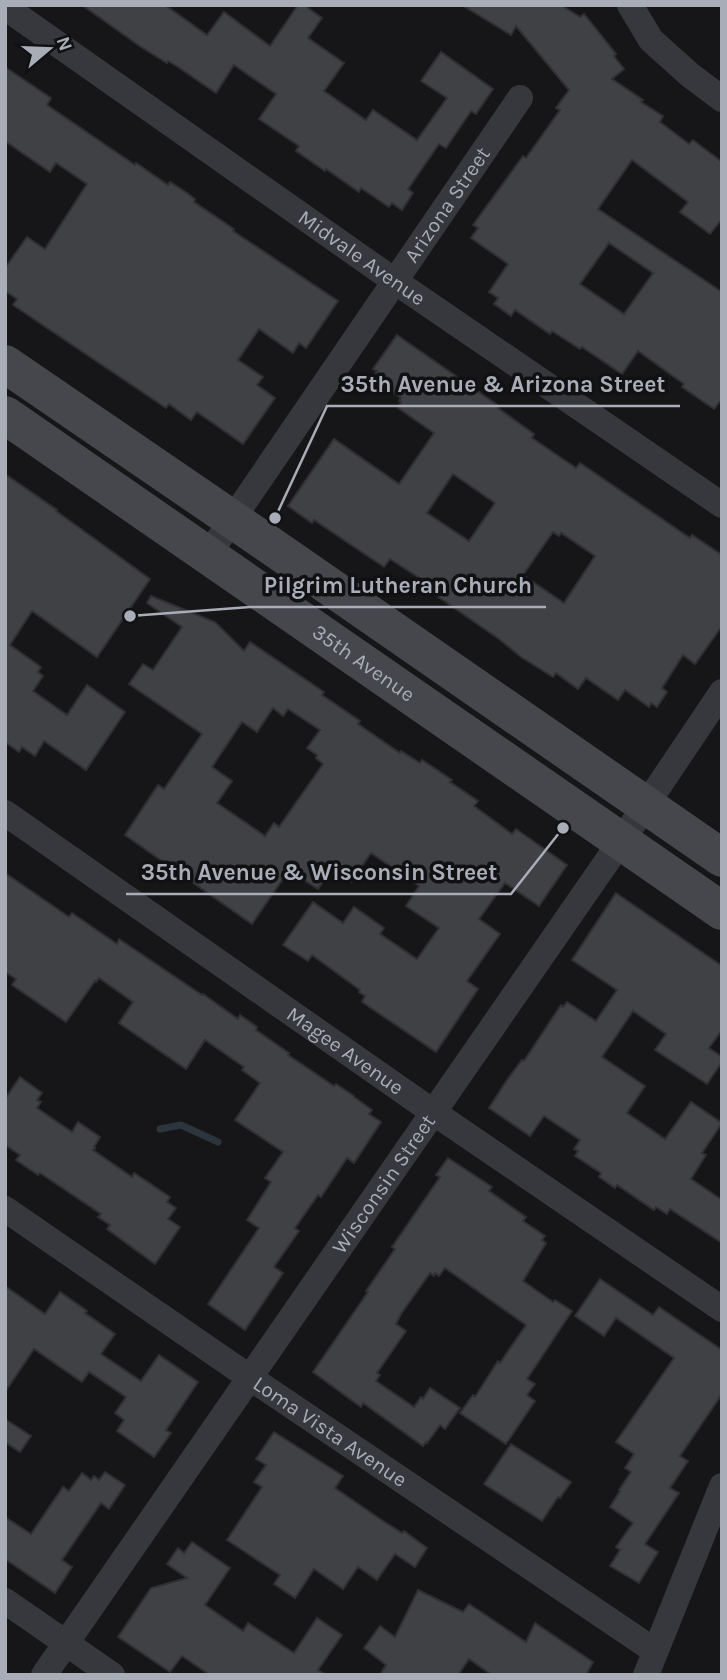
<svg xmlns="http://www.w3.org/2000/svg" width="727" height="1680" viewBox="0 0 727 1680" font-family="Karla,sans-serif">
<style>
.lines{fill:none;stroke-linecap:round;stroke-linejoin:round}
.stream{stroke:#2c353c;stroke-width:7}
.building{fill:#404145;stroke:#303034;stroke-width:2;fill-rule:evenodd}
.minor{stroke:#37383d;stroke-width:26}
.secondary{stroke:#45474d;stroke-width:38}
.labels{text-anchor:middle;stroke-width:7;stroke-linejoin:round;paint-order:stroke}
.street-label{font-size:21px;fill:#a8adb8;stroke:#111113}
.leader{fill:none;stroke:#a8adb8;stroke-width:2.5}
.callout-dot{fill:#a8adb8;stroke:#111113;stroke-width:2.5}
.callout-label{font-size:23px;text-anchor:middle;font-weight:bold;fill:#a8adb8;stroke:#111113;stroke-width:7;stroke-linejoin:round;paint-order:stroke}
</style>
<rect width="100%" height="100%" fill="#161618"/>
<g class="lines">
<path class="stream" d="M160,1129l21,-4 37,17"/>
</g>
<g class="building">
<path d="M82,5h83l42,30 17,-23 46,34 28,-41h6l18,13 -14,20 36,25 -20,28 42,29 7,-10 44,30 30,-42 -26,-17 20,-29 52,37 -17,25 -5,-3 -25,37 -7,-4 -31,45 5,4 -11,17 -10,-7 -3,4 -28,-19 -2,4 -33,-23 -1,2 -29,-20 3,-5 -40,-27 17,-25 -42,-29 -18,28 -38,-26 -10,-6 -1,2 -26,-16z"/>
<path d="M462,5h99l19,12 4,-3 32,40 -2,2 10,13 -12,10 31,21 -2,2 22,14 -3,6 29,22 4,-4 29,22v57l-12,15 -30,-22 8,-10 -56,-42 -34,49 124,83v107l-8,10 -32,-22 2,-3 -46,-33 -16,23 -40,-27 -2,2 -28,-18 -2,3 -35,-24 -4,6 -17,-12 4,-6 -9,-6 19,-28 -37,-26 7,-10 -5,-3 50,-69 3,2 34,-48 -4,-2 13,-18 -53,-64 -5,9zM609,243l44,30 -29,41 -44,-30z"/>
<path d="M5,67l46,31 -4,7 88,60 1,-2 32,22 2,-3 17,11 8,6 -1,3 40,27 -1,2 105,70 -32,47 -7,-5 -6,10 -34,-24 -21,31 25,17 -6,8 18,13 -32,46 -46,-32 -6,8 -22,-16 -3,4 -153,-103 4,-6 -12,-8v-23l22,-31 18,12 42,-65 -31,-21 -6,9 -45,-31z"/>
<path d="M397,335l102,71 -1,2 36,26 -2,4 44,30 4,-5 110,75 2,-3 30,20v71l-27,38 -12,-9 -21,33 5,4 -10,15 -6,-4 -2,4 -24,-17 -7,10 -32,-22 -8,11 -22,-16 -3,4 -32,-20 -22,-18 -75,-52 3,-4 -37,-24 -6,8 -70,-47 -2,3 -24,-17 46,-67 65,45 35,-51 -36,-25 3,-6 -2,-1 2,-3 -29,-20 5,-7 -4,-2zM453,474l42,29 -26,38 -42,-28zM553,532l6,4 2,-3 34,23 -31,47 -41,-28z"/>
<path d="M5,474l52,36 -1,1 94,68 -53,78 -65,-46 -22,34 31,22 -3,5 5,4 -10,15 34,24 20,-30 38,27 -39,58 -42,-29 -9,15 -13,-9 -3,5 -14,-10z"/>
<path d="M151,596l64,26 29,29 6,-9 74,50 -2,3 38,26 -2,3 42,29 1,-2 19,12 2,-3 30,20 -2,2 28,19 -4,5 38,28 4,-5 51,36 -28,41 -34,-23 -26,36 21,15 -33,47 11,8 -42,63 -74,-50 3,-6 -6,-4 1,-2 -48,-35 -4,6 -25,-16 30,-43 30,21 11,-16 30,21 -4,6 37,25 22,-31 -33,-22 13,-20 -48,-33 -20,29 -19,-14 -14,21 -29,-19 -37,54 -127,-89 33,-50 6,4 38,-55 -73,-50 14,-20 10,6 29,-43 -35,-24zM273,708l10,8 5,-7 32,21 -13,18 10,7 -1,3 7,6 -44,63 -5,-4 -9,13 -48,-33 15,-22 -20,-14 30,-45 15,10z"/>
<path d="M5,873l64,44 3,-4 45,31 2,-5 83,56 1,-1 35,25 2,-4 17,12 -1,3 33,23 -1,2 46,31 2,-2 18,12v1l18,13 -3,4 12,8 -27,41 -7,-5 -26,39 -3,-2 -23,33 4,3 -25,36 9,6 -38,57 -37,-26 51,-76 -12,-8 24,-38 -6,-4 18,-26 -48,-32 25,-37 -18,-13 2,-3 -39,-27 -19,29 -67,-46 14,-21 -34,-24 -3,4 -1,-1 -29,41 -54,-37 4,-6 -11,-7z"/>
<path d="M616,893l106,73v64l-13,18 13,9v5l-15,22 -52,-34 11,-16 -33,-23 -31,46 43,29 -18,27 38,26 26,-37 31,21 -20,30 4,2 -15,24 31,21v43l-52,-34 -3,5 -11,-7 -2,3 -37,-25 -2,3 -16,-11 2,-4 -26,-17 3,-5 -4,-2 6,-9 -36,-24 -14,20 -41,-28 18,-28 15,-20 2,1 37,-56 2,2 4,-5 29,19 21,-31 -45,-30z"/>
<path d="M20,1077l22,16 -5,7 4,2 -4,6 35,24 6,-10 22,15 -6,10 1,1 -2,2 39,27 2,-4 36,24 -3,5 9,6 -8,11 12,8 -25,37 -48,-35 3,-4 -12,-8 3,-3 -61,-41 -2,2 -22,-15 4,-5 -15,-10v-46z"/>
<path d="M448,1158l44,29 -3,4 37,26 -3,4 22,15 -3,4 4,3 -23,38 30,21 2,-2 17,11 -45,68 8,5 -8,11 8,6 -29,43 -46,-31 13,-18 2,2 23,-36 2,2 26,-38 -81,-57 -6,8 -4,-3 -1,3 -4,-3 -29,41 -5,10 10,7 -29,42 3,2 -4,6 38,26 7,-10 2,2 7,-11 30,20 -15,21 -5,-4 -13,18 -1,-1 -3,4 -60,-43 -2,4 -48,-35 55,-80 -2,-1 29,-42 -3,-2 44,-64 4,-6 -4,-2z"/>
<path d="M600,1279l53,36 6,-8 63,43v44l-42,62 8,5 -18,27 9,5 -34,51 13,8 -19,31 -29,-17 10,-16 -4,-3 17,-24 -23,-16 10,-16 -1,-1 12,-18 -6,-4 9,-14 -18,-12 58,-84 -58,-40 -12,18 -29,-20z"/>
<path d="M5,1286l40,28 15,-22 27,19 -2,2 30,21 -14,20 40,27 18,-26 39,27 -32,48 5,3 -17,24 -37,-26 7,-11 -9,-7 11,-16 -37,-25 -7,10 -48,-33 -29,43z"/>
<path d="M5,1419l26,17 -11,16 -15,-10z"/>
<path d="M274,1432l69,44 -8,12 48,33 19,12 2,-2 23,17 -12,19 -20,-13 -18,26 -19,-13 -15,22 -29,-20 -19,29 -21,-14 6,-9 -53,-35 35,-53 -8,-5 12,-17 -10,-6z"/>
<path d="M511,1444l60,38 -11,16 -2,-1 -16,24 -58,-37z"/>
<path d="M105,1472l20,13 -16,24 -8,-6 -39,57 10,7 -17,26 -50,-34v-42l26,17 32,-47 6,4 13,-18 9,7 3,-4 5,4z"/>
<path d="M192,1542l38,26 -25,37 38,26 5,-8 46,30 23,-35 25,17 -24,35 8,5h-116l-28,-19 -12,16 -52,-35 33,-49 36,-10 -20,-14 11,-16 6,5z"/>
<path d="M418,1590l45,22 6,-8 57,38 9,-19 58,39 -7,13h-94l-23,-16 -11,16h-78l6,-10 -22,-17 16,-22 15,11z"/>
</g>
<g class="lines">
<g class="minor">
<path d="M630,5l21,35 39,35 32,24"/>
<path id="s1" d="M5,7l391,275 326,223"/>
<path id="s2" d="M208,555l312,-457"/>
<path id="s3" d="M5,813l428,299 289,197"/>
<path id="s4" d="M5,1209l244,168 406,274"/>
<path d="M5,1601l107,74"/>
<path id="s5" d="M44,1675l602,-870 76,-113"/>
<path d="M646,1675l76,-189"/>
</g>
<g class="secondary">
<path d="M5,364l256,175 461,319"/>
<path id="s6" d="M5,415l717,496"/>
</g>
</g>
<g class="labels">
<g class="street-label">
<text dy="7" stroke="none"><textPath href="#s2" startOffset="424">Arizona Street</textPath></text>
<text dy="7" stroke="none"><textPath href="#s1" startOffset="436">Midvale Avenue</textPath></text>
<text dy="7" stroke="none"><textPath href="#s6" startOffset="436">35th Avenue</textPath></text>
<text dy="7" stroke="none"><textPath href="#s3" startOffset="415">Magee Avenue</textPath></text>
<text dy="7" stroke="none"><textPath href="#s5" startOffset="597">Wisconsin Street</textPath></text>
<text dy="7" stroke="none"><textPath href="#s4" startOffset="394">Loma Vista Avenue</textPath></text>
</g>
</g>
<path class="leader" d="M275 518L327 406H680M130 616L250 607H546M563 828L511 894H126"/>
<g class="callout-dot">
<circle cx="275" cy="518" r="7"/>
<circle cx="130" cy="616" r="7"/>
<circle cx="563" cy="828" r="7"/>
</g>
<g class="callout-label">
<text x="503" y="392">35th Avenue &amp; Arizona Street</text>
<text x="398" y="593">Pilgrim Lutheran Church</text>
<text x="319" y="880">35th Avenue &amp; Wisconsin Street</text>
</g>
<rect width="727" height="1680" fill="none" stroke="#a8adb8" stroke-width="14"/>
<g transform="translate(49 49) rotate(71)" stroke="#111113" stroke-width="5" paint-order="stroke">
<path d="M0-5L12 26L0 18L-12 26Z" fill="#a8adb8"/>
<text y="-10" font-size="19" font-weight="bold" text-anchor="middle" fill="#a8adb8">N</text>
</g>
</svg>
